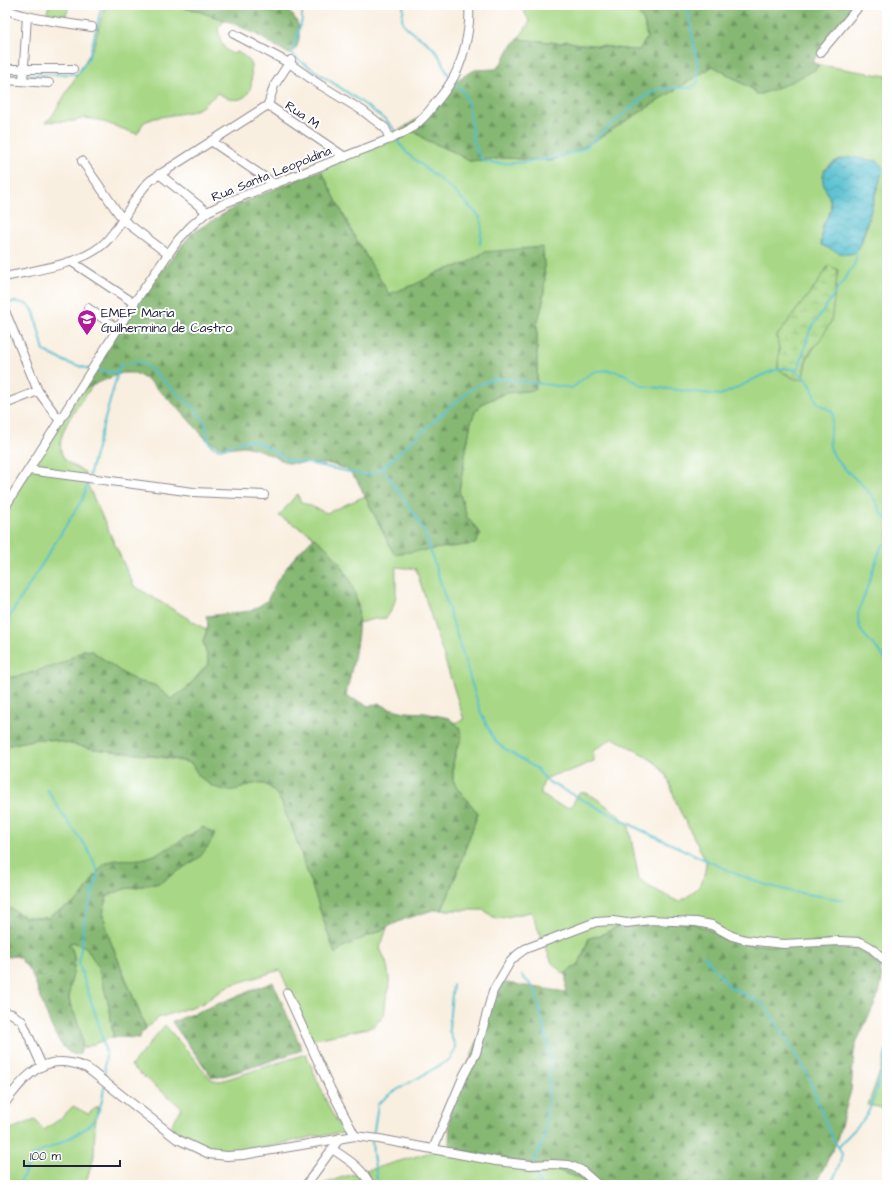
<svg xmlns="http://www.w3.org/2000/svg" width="892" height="1190" viewBox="0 0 892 1190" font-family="'Architects Daughter',sans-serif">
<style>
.green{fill:#a8d886;stroke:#657d60;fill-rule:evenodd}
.forest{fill:url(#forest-firs);stroke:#546d57}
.wetland{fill:url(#wetland-marsh);stroke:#657d60}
.park{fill:url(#park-tufts);stroke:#657d60}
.water{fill:url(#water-waves);stroke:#3b7085}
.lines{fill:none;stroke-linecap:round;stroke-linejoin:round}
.stream{stroke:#54bfcf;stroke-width:2}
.minor-casing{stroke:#8e888e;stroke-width:10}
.minor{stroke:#fff;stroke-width:8}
.labels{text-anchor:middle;stroke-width:4;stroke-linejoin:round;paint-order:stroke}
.street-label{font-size:13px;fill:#22223b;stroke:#fff}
.poi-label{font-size:13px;fill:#22223b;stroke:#fff;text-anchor:start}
</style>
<defs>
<pattern id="forest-firs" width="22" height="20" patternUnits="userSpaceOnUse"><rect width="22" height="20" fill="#86b873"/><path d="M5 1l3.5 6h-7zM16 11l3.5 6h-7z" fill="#6d9560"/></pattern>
<pattern id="wetland-marsh" width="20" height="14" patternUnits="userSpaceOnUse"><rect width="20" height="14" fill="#a8d886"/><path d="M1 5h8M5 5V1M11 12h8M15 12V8" fill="none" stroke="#90b975"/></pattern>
<pattern id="park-tufts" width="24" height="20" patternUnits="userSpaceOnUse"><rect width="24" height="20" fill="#a8d886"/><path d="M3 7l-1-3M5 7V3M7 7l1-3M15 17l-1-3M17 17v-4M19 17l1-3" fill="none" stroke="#90b975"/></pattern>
<pattern id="water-waves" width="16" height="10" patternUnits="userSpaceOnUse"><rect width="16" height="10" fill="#54bfcf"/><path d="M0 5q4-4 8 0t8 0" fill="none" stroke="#459ba9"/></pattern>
</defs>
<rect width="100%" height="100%" fill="#fff"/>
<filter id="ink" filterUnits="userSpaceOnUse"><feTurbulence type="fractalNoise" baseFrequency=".025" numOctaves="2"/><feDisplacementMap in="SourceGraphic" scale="8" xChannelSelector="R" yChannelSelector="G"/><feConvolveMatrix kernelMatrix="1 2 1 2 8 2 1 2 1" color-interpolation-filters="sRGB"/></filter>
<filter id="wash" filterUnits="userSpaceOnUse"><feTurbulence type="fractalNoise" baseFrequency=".012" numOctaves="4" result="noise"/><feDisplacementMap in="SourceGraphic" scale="16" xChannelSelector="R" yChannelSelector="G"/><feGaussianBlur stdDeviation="0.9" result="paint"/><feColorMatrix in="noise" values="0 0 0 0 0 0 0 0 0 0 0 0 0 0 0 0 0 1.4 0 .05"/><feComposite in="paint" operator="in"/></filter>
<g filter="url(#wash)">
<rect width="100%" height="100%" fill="#f9efe0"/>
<g class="green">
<path d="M105,5h65l24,5 31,10 -7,8c3,13 2,18 14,26l6,-2c4,3 10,6 12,10 1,3 1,6 1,9 4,25 -11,37 -33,22l-18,15 -10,4 -35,6 -11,4 -7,12 -39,-14 -14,-2 -10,3 -29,1 6,-4 42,-70z"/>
<path d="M519,5h114l11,17 3,16 -8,12c-17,0 -31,-4 -47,-5 -11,-1 -15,-1 -25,-4l-7,2 -42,-4 12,-17 -8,-14z"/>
<path d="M819,65l68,11v896l-23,-19 -124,-10 -48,-20 -71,2 -22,11 -10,2 -10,26 -15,10 -12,-11 -21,-51 -35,7 -12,-9h-42l11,-26 25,-71 -20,-24 -5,-9v-17l4,-15 5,-10 -3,-11 -5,-4 10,-3 -48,-151 -20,-2c-1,20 4,35 -10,51l-12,1 -16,4 1,-16 -25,-51 -25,-23 -30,-17 18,-22 4,8 26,11 38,-17 29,58 87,-20 -14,-17 -8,-26 12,-69 4,-10 8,-9 23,-10 28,-3 3,-8v-57l6,-23 2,-23 -61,-27 -19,12 -24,7 -25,13 -27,10 -37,-62 -31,-62 62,-30 23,-14 22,15 24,10 17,10 37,-3 45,3 22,-9 23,-12 117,-74 47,28 20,-8 35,-16zM839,159l42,5 1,9 -21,72 -38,-20 8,-15 -2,-14 -5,-25 3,-4zM829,265l-14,82c-9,9 -10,19 -12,30l-25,-8 1,-20 -2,-13 22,-29 18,-23zM613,738l31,17 13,9 10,12 11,31 28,54c-1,24 -8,29 -27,41l-31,-16 -9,-7 -11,-56c-8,-6 -34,-29 -43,-30 -2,-1 -4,0 -7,1l-7,13c-12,0 -20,-6 -30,-13 0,-19 14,-19 29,-23 8,-3 16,-7 24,-10l-1,-10z"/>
<path d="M93,385c-12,17 -43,52 -29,73 4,6 14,10 21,14l-1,5 50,109 73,44 -4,11 6,22 -23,26 -15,10 -17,-14 -17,-4 -13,-7 -32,-23 -9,-1 -20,13 -43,13 -15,2v-167l78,-122z"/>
<path d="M37,739c20,0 39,7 59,10 32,4 64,7 95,14l8,13 14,11 28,1 9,-4h15l7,5 9,11 6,20 5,7 43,127 7,-7 45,-19 -7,20 7,16 3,22 -4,13 -2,17 -11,11 -62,13 -31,-70 -52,16 -25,17 -45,15 -12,10 -36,-88 -7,-26 4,-18 17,-7 36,-6 43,-56c-18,10 -36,25 -57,31 -15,4 -27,-2 -41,6 -8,5 -19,29 -28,37 -9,7 -21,9 -29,17l-24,-1 -12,-8 -7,-2v-161z"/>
<path d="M73,942l13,5 12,19 12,43 3,28 -30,11c-2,-12 -4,-23 -8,-33 -2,-4 -4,-8 -5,-12 -5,-19 13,-39 -1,-59z"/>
<path d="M165,1025l47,55 9,1 85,-27 24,56 14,23 -28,3 -71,16 -25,-1 -30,-11 -20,-13 12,-19 -51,-42z"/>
<path d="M887,1052v57l-19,-4z"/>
<path d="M73,1106l15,8 10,-8 -3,19 -1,31 -9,29h-80v-54l30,-11 9,10 16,-11z"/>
<path d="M449,1147c19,5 39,9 58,12 28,6 59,10 83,26h-270l20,-7z"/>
</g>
<g class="forest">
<path d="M170,5h113c4,5 10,9 13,15 5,9 5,30 -7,34l-37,-22 -27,-12 -31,-10z"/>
<path d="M633,5h222l-43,57 7,3 -4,5c-13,6 -47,25 -59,24l-2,-4 -41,-24 -117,74 -23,12 -22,9 -45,-3 -37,3 -17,-10 -24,-10 -22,-15 25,-16 24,-29 20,-11 21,-1 7,-8 6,-12 9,-10 42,4 7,-2c10,3 14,3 25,4 16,1 30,5 47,5l8,-12 -3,-16z"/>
<path d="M321,170l31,62 37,62 27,-10 25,-13 24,-7 19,-12 59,-5 2,32 -2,23 -6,23v57l-3,8 -28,3 -23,10 -8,9 -4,10 -12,69 8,26 14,17 -6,10 -81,10 -37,-74 -10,-11 -17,-5 -42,-1 -31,-14 -14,-3 -17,2 -8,-2 -11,-6 -29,-32 -29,-27 -14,-8h-13l-39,16 54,-88 55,-68 53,-32z"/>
<path d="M314,537c7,6 15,12 20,19 39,46 22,88 12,140l23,10 10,-3 9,5 17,4 20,1 24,5 10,9 3,11 -5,10 -4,15v17l5,9 20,24 -25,71 -11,26h-9l-28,9 -62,28 -8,7 -43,-127c-8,-13 -9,-28 -20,-38 -13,-12 -24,-2 -37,1 -13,2 -28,-5 -36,-14 -3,-4 -5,-9 -8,-13l-20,-5 -77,-9 -46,-10h-11l-32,7v-68l15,-2 43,-13 20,-13 9,1 32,23 13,7 17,4 17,14 15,-10 23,-26 -6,-22 4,-11 1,-7 -2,-7 45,-5 16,-10 10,-20 15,-21z"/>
<path d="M203,827l12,7 -6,11 -9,12 -40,26 -36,6 -17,7 -4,18 7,26 36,89 -5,4 -1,5 -27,-1 -3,-28 -12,-42 -12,-20 -13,-5 -4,2c12,18 -1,38 0,57 1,5 4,10 6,14 5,12 10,27 5,39 -25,7 -40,-66 -49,-81 -3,-6 -9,-12 -14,-17l-12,1v-50l7,2 12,8 24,1c9,-8 20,-10 29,-17 9,-8 21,-33 28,-37 14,-8 26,-2 41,-6 21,-6 39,-21 57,-31z"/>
<path d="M641,922l51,1 48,20 29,3 62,-5 16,5 17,7 16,15 2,11 -3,15 -22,47 -3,11 -3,38 -15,53 -21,42h-225c-24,-16 -55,-20 -83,-26 -19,-3 -39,-7 -58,-12l1,-36 50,-129 66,10v-19l13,-9 8,-19 2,-7 10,-2 22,-11z"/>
<path d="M273,982l29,68 -49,17 -34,10h-7l-40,-55z"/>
</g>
<path class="wetland" d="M829,265l9,5 -7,52 -11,18 -11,13 -4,10 -2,16h-9l-16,-10 1,-20 -2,-13 22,-29 18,-23z"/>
<path class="park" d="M49,5l20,1 -4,13 -19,-3z"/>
<path class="water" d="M851,157l26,4 4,3 1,9 -22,72c-7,18 -26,5 -39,0 1,-7 0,-16 3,-22 2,-5 6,-9 7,-14 1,-9 -4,-16 -7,-23 -6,-19 12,-26 27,-29z"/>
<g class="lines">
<g class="stream">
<path d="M302,5v15l-10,33 1,3 64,43 29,21 7,8 3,6"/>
<path d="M403,5c2,6 -3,12 0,18 8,11 22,16 31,26 8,8 9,20 17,29"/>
<path d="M5,75h15"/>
<path d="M25,75l53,-1 11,-17 13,-52"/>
<path d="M454,81c3,4 7,8 10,12 10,20 4,51 19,68 22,7 83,-3 103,-14l59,-51 11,-6 11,-2h24l6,-4 1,-4v-13l-11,-62"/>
<path d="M397,138l1,4 10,12 45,36 26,26 3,7 -2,21"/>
<path d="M881,173l2,-4 4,-2"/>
<path d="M5,303c11,-2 24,-2 29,9l10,39 24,12 22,6"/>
<path d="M94,369l15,3h10"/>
<path d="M794,370l5,-3 11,-37 44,-65 2,-6v-9"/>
<path d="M382,468l33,47 10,18 56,180 10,21 6,9 8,6 32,20 10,12 57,30 43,22 87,40 32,12 28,7 50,8"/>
<path d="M89,476l31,-111 17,-3 9,3c11,10 21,19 32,29 10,8 20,16 26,27 6,12 -2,25 17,28l23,-8 7,-1 12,5 27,16 17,2 57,12 10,-2 8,-5 70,-63 25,-20 18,-6h10l67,9c6,-4 11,-10 18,-14 7,-5 23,-4 31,-1 8,2 13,9 22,13l77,9c20,-6 53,-31 72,-26 6,2 13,9 17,14 6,5 3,13 8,19 5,5 11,6 16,10 1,11 -6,23 -3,34 5,21 33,35 44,53 5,7 6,14 13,21"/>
<path d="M887,543l-5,3 -2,4 -22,64c-1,19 11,25 22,38 3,3 5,7 7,11"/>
<path d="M5,624l73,-118 5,-7 5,-19"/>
<path d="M47,789l16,26 24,33 10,21v9l-13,44 -5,42 18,55 9,34 -2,26"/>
<path d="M704,956l26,31 24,12 9,5 9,12 35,57 24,63 11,17 -2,10 -9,22"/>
<path d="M522,976l13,13 15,67 -1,28 -5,56 -9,18 -1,5"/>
<path d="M373,1137l5,-33 12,-10 59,-34 6,-10v-4l-6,-16 1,-17 3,-28"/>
<path d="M372,1141l1,14 5,30"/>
<path d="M839,1147c8,-12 19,-19 27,-31 11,-19 15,-47 21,-68"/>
<path d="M535,1168l4,15 4,2"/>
<path d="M19,1185l13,-29c15,-7 49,-21 59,-33 9,-9 12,-25 13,-37"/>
</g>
</g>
</g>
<g filter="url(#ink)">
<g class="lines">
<defs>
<g id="minor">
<path d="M5,8c13,10 68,16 87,19"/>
<path d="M234,34l55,29 28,20 46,28 22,17 5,11"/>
<path d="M820,53l40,-48"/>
<path d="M5,69h68"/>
<path d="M5,80l44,3"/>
<path d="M23,81l4,-65"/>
<path d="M268,105l77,52"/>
<path d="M268,105l6,-19 17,-26"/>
<path d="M211,141l62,42"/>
<path d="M82,161l41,59 45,34"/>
<path d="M159,174l48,38"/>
<path d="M72,262l62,41"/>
<path d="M5,277c29,-7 73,-12 96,-31 7,-5 11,-12 16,-18 11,-15 20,-36 34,-48l117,-75"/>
<path d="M88,308l30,21"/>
<path d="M5,311l33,80 22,30"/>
<path d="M5,404l33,-13"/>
<path d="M29,470l164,22 71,3"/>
<path d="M5,507l129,-204 44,-63 13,-14 16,-14 18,-9 165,-64c7,-3 14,-6 20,-10 10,-6 17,-15 24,-24 5,-7 11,-13 15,-20 14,-20 22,-56 20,-80"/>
<path d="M287,993l43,95 25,48"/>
<path d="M5,1012l7,2 10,7 20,45"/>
<path d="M5,1103c23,-31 42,-52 82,-35l90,71 32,15 18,2 16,-1 112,-19 24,3 117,22 35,4 21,-1 17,1 12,5 17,15"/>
<path d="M332,1149c15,10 31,19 38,36"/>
<path d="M433,1149l31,-74 12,-22 17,-62 17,-29 7,-7 8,-6 71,-27 17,-1 14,2 23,-3 46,2 16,3 20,11 14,4 38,4 54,-3 23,1 9,5 17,15"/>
<path d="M306,1185l34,-47"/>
<path d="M885,1185l2,-1"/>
</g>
</defs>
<use href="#minor" class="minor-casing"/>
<use href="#minor" class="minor"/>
</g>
</g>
<defs>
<symbol id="school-pin" viewBox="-11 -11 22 30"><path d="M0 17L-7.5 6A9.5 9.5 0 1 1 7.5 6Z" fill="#b5179e" stroke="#fff"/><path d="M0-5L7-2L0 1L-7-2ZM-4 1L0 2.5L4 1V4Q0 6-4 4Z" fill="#fff"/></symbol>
</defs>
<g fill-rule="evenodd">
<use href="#school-pin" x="76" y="308" width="22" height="30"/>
</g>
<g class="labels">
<g class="street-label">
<text transform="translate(303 114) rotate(34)" y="5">Rua M</text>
<text transform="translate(271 173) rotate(-22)" y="5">Rua Santa Leopoldina</text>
</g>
<g class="poi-label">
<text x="101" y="317">EMEF Maria<tspan x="101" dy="15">Guilhermina de Castro</tspan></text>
</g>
</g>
<rect width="892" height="1190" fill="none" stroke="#fff" stroke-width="20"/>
<path d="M24 1160v6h96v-6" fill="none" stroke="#22223b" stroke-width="2"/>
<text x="30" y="1160" font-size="12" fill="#22223b" stroke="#ffffff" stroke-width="3" paint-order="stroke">100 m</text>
</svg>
